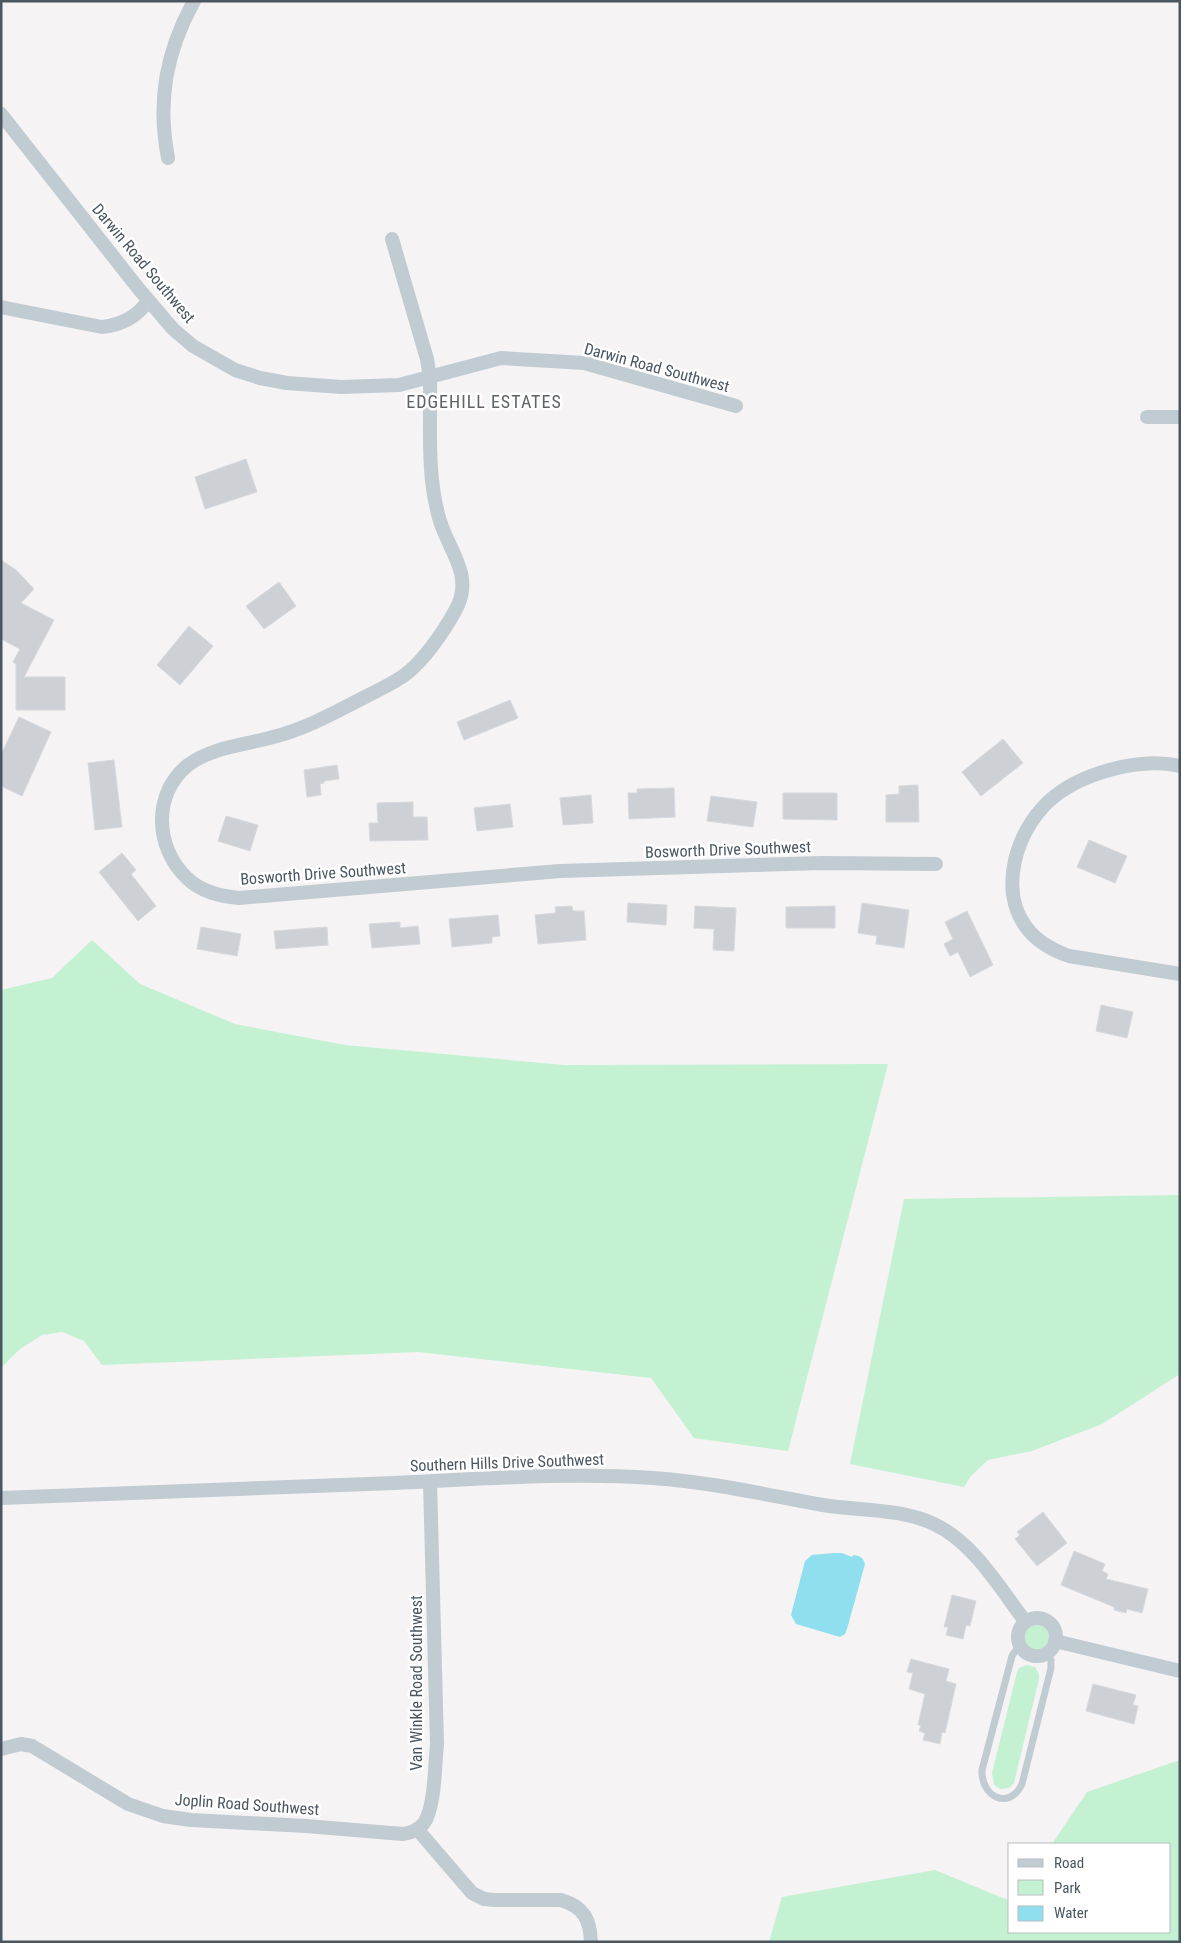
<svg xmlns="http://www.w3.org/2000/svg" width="1181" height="1943" viewBox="0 0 1181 1943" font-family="'Roboto Condensed',sans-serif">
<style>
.green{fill:#c3f1d2}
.water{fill:#90dfee}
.building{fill:#cdd0d5;stroke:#d7d9de}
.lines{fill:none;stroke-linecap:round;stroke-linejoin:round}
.lane{stroke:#c1cbd2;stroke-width:7}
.street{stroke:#c1cbd2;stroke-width:14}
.labels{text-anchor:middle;stroke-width:5;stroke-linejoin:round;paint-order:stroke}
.street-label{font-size:16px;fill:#4a5761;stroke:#fff}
.neighbourhood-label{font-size:18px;letter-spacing:1px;fill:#5f6368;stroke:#fff}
</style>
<rect width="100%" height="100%" fill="#f5f3f3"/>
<g class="green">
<path d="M92,940l48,44 95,40 110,21 219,20 324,-1 -100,387 -94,-13 -43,-60 -233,-26 -316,13 -18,-24 -22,-9 -20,3 -22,14 -19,19v-378l51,-12z"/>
<path d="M1180,1195v179l-78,50 -70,27 -44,9 -17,16 -7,11 -114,-23 54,-265z"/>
<circle cx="1037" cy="1637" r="12"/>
<path d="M1027,1665l8,2 4,7v5l-25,104 -5,5 -8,1 -7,-4 -2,-12 25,-101 2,-4z"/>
<path d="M1180,1760v182h-411l13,-45 153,-27 75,31v31h160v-88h-118l35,-52z"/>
</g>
<path class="water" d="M834,1553h8l10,4 1,-2c7,1 10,2 12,9l-18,65 -2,5 -5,3 -44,-13 -5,-9 14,-54 7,-6z"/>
<g class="building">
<path d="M246,459l11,33 -52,17 -10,-32z"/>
<path d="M1,560l15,10 18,19 -13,14 33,17 -30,57h41v33h-49v-46l-3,-2 7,-13 -19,-10z"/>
<path d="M279,582l17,24 -32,23 -18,-23z"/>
<path d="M189,626l24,20 -33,39 -23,-20z"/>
<path d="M510,700l8,18 -54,22 -7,-18z"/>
<path d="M19,717l32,15 -29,64 -21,-10v-31z"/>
<path d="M1003,739l20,24 -42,33 -19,-24z"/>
<path d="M114,760l8,67 -27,3 -7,-67z"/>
<path d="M337,765l2,14 -15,2v2l-4,1 1,11 -14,2 -3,-27z"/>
<path d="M918,785l1,37h-33v-27l13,-1v-8z"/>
<path d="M674,788l1,29 -46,2 -1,-26h9v-4z"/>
<path d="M783,793h54v27l-54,-1z"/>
<path d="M591,795l2,28 -30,2 -3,-27z"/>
<path d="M711,796l46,6 -4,25 -46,-6z"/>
<path d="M413,802v15h14l1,23 -58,1 -1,-18h9l-1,-20z"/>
<path d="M510,804l3,23 -36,4 -3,-23z"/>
<path d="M226,816l32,9 -8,26 -32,-10z"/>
<path d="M1089,840l38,16 -12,27 -38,-16z"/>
<path d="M122,853l14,17 -5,4 25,32 -18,15 -39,-49z"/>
<path d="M628,903l39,2 -1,20 -39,-3z"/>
<path d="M862,903l47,7 -5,38 -28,-4 1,-8 -19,-3z"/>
<path d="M572,906l1,5h11l2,29 -48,4 -3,-29 21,-2 -1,-6z"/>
<path d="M695,906l41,2 -2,43 -21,-1 1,-21 -20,-1z"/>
<path d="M835,906v22h-49v-21z"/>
<path d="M967,911l26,54 -23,12 -12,-25 -8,4 -6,-12 9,-5 -8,-17z"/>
<path d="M498,915l2,21 -8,1v6l-40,4 -3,-28z"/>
<path d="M400,922v6l18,-2 2,18 -48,4 -3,-24z"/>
<path d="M201,927l40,7 -4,22 -40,-7z"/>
<path d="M327,927l1,18 -52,4 -2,-18z"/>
<path d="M1101,1005l32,7 -6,26 -31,-7z"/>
<path d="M1043,1512l24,31 -30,23 -22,-27 5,-4 -3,-3z"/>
<path d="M1074,1551l31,13 -3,7 6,3 -2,5 42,10 -6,24 -15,-4 -1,4 -12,-3v-3l-53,-22z"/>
<path d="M952,1595l24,6 -6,25 -4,-1 -3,14 -17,-4 2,-8h-4z"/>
<path d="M911,1659l38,10 -3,12 10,3 -11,49 -3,-1 -2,12 -17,-4 2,-7 -6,-2 2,-6h-3l7,-31 -16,-5 4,-16 -6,-1z"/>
<path d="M1093,1684l43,11 -3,10 5,1 -4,18 -48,-13z"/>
</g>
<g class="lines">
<path class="lane" d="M1020,1647l-4,3 -4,6 -30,114c-1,27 27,41 40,14l29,-116v-8l-5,-7"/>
<g class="street">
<path d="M1,114l137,174 35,41 20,17 42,24 25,8 27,5 54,4 58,-2 102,-27 83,5 152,43"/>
<path d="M168,158c-11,-57 -2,-106 26,-157"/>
<path d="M392,239l35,120 3,19c1,47 -4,97 10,143 9,29 32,53 18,84 -9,19 -29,48 -44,62 -14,14 -34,22 -51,31 -29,15 -58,31 -90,39 -28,8 -61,10 -85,28 -36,29 -33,83 -1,113 14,14 33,18 52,20l321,-27 262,-8 114,1"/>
<path d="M1,307l101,20c19,-2 35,-10 46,-26"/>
<path d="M1147,417h33"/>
<path d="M1180,766c-41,-9 -101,7 -132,36 -31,29 -50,87 -22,125 11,15 26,23 43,29l111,18"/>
<path d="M1,1498c131,-5 263,-10 394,-15 86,-4 172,-11 258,-5 58,4 114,17 170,27 37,6 77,3 111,19 40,19 65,63 91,97"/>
<circle cx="1037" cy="1637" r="19"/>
<path d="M1055,1641l125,30"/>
<path d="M1,1749l20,-5 11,2 96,58 35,12 28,4 115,6 97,8c8,-1 16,-4 21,-11 11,-15 11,-60 13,-79l-7,-262"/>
<path d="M417,1829l55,64 12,6 11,1h66c23,7 29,19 30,42"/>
</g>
</g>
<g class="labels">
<g class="street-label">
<text transform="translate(144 263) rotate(50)" y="6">Darwin Road Southwest</text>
<text transform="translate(657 367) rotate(15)" y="6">Darwin Road Southwest</text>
<text transform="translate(728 849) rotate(-2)" y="6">Bosworth Drive Southwest</text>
<text transform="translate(323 873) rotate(-4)" y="6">Bosworth Drive Southwest</text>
<text transform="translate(507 1462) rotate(-2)" y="6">Southern Hills Drive Southwest</text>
<text transform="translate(416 1683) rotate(-90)" y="6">Van Winkle Road Southwest</text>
<text transform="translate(247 1804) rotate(4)" y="6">Joplin Road Southwest</text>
</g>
<g class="neighbourhood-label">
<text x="484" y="408">EDGEHILL ESTATES</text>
</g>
</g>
<rect width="1181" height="1943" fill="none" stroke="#4a5761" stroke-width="5"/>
<rect x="1008" y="1843" width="162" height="90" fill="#ffffff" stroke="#b7bcc0"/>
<rect x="1018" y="1859" width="25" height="8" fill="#c1cbd2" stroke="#b7bcc0"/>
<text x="1054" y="1868" font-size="15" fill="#4a5761">Road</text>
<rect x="1018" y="1880" width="25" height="15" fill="#c3f1d2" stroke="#b7bcc0"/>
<text x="1054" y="1893" font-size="15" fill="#4a5761">Park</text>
<rect x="1018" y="1906" width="25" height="15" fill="#90dfee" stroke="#b7bcc0"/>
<text x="1054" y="1918" font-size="15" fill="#4a5761">Water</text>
</svg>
